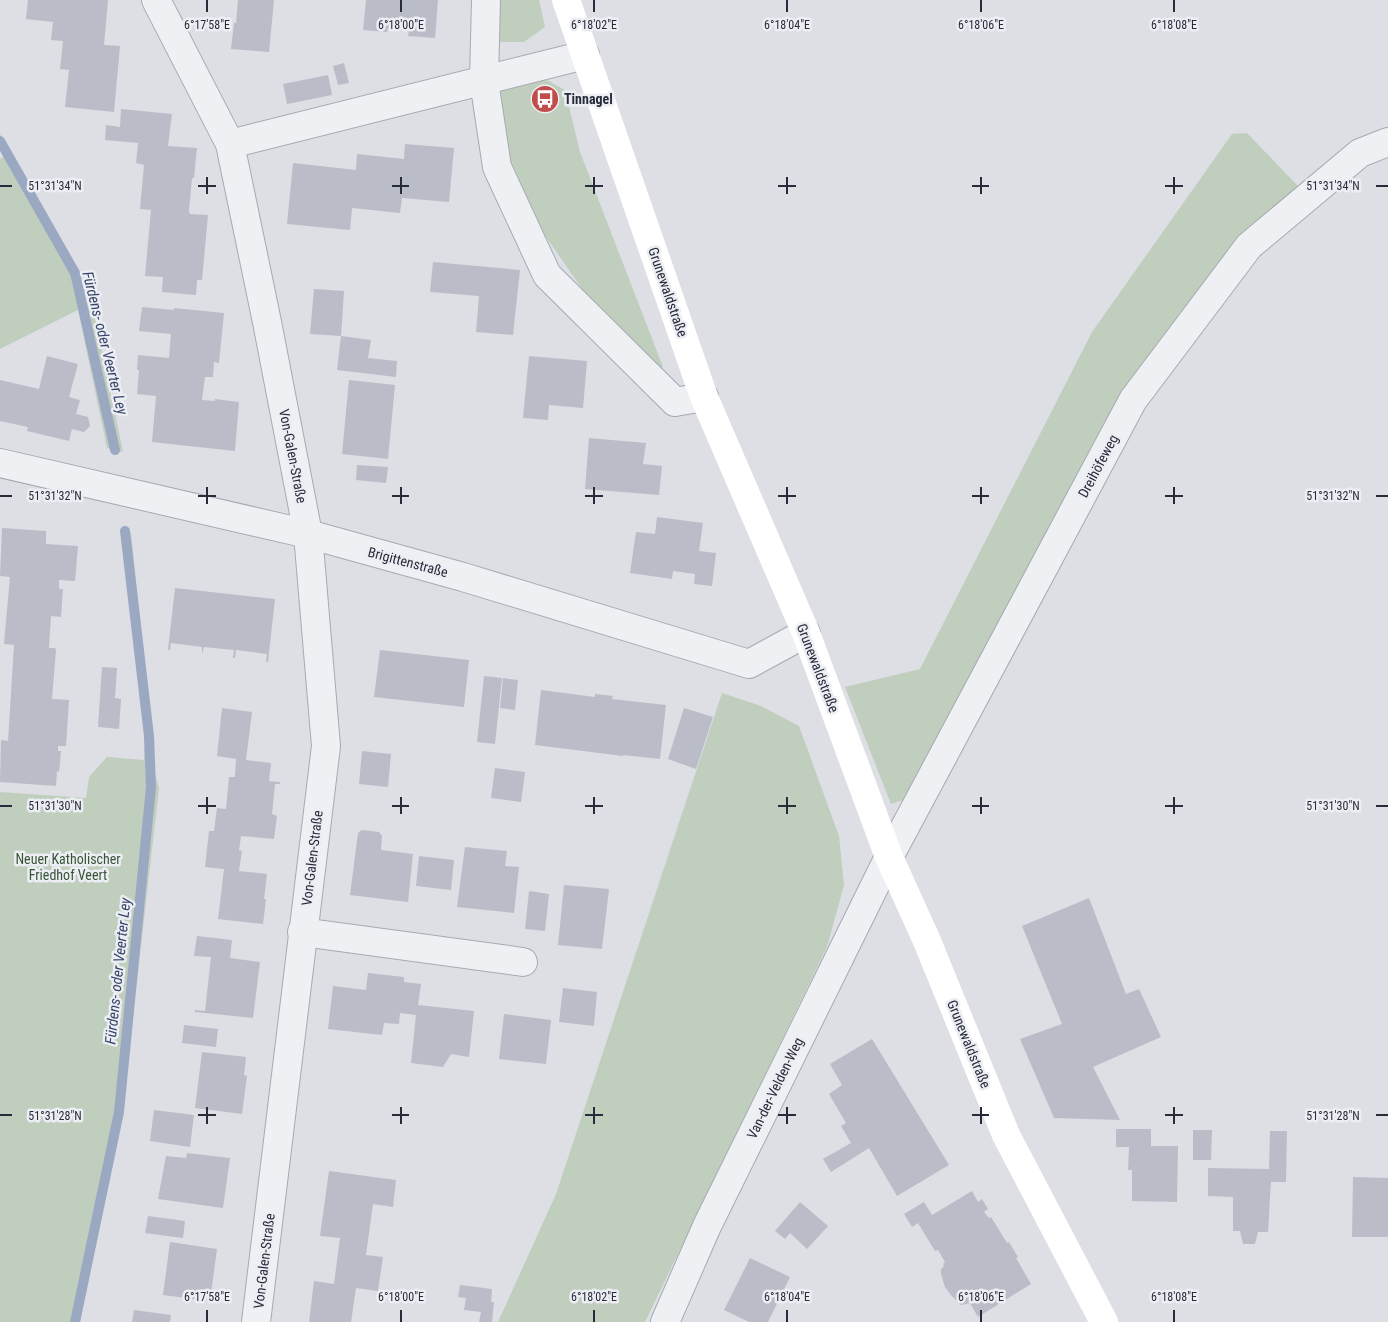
<svg xmlns="http://www.w3.org/2000/svg" width="1388" height="1322" viewBox="0 0 1388 1322" font-family="'Roboto Condensed',sans-serif">
<style>
.green{fill:#c0cebe}
.lines{fill:none;stroke-linecap:round;stroke-linejoin:round}
.stream{stroke:#9ba8c2;stroke-width:10}
.building{fill:#babdc7}
.street-casing{stroke:#a7a9b2;stroke-width:30}
.street{stroke:#eff0f4;stroke-width:28}
.secondary{stroke:#fff;stroke-width:28}
.ticks{fill:none;stroke:#282c3a;stroke-width:2}
.labels{text-anchor:middle;stroke-width:5;stroke-linejoin:round;paint-order:stroke}
.poi-label{font-size:14px;font-weight:bold;fill:#282c3a;stroke:#eceef3;text-anchor:start}
.street-label{font-size:14px;fill:#282c3a;stroke:#eceef3}
.park-label{font-size:14px;fill:#375436;stroke:#eceef3}
.water-label{font-size:15px;font-style:italic;fill:#364569;stroke:#eceef3}
.ticks-label{font-size:12px;text-anchor:middle;fill:#282c3a;stroke:#eceef3;stroke-width:5;stroke-linejoin:round;paint-order:stroke}
</style>
<rect width="100%" height="100%" fill="#dddfe5"/>
<g class="green">
<path d="M499,0h40l6,27 -21,15h-26z"/>
<path d="M547,80l18,10 15,62 83,215 -2,1 -67,-62 -50,-72 -38,-76 -8,-70z"/>
<path d="M1247,133l51,53 -58,54 -331,558 -18,6 -46,-117 75,-18 172,-337 140,-198z"/>
<path d="M0,134l78,138 3,13h7l35,167 -16,-4 -29,-138 -78,39v-190l4,-2 -4,-8z"/>
<path d="M122,531l9,2 21,203 -1,24 8,28 -37,325 -42,209h-80v-530l86,6 3,-21 18,-20 37,3 1,-28z"/>
<path d="M722,693l39,13 38,20 40,110 5,49 -17,62 -182,375h-147l58,-128z"/>
</g>
<g class="lines">
<g class="stream">
<path d="M0,141l75,132 40,177"/>
<path d="M75,1322l44,-210 32,-325 -2,-51 -24,-205"/>
</g>
</g>
<g class="building">
<path d="M28,0h80l-4,45 16,1 -6,66 -49,-5 4,-37 -9,-1 3,-28 -12,-1 2,-18 -27,-3z"/>
<path d="M238,0h36l-5,52 -38,-3 3,-26h2z"/>
<path d="M366,0h72l-3,38 -27,-2 1,-6 -21,-2 -1,4 -24,-2z"/>
<path d="M344,63l5,20 -11,2 -5,-19z"/>
<path d="M328,75l4,20 -45,9 -4,-20z"/>
<path d="M121,109l51,5 -4,32 29,2 -3,30h-2l-3,33 1,3 18,1 -6,65h-5l-1,15 -34,-3 1,-15 -18,-1 6,-66 -11,-1 4,-44 -8,-2 2,-20 -33,-3 1,-15 14,2z"/>
<path d="M405,144l49,4 -5,54 -47,-4 -2,15 -48,-5 -2,22 -63,-6 6,-61 63,7 1,-16 47,5z"/>
<path d="M433,262l87,8 -7,65 -37,-3 3,-36 -49,-4z"/>
<path d="M314,289l30,2 -3,45 30,4 -3,18 29,3 -1,16 -59,-7 4,-34 -31,-2z"/>
<path d="M142,307l32,3v-2l50,5 -5,50 -5,-1 -1,15h-8l-3,23 13,1v-2l24,3 -4,49 -83,-9 4,-46 -19,-2 2,-24h-2l1,-15 31,3 2,-24 -32,-3z"/>
<path d="M47,356l31,8 -9,33 11,3 -4,14 12,3 2,9 -6,6 -12,-3 -3,12 -42,-10 1,-4 -28,-6v-41l39,9z"/>
<path d="M529,356l58,5 -4,47 -34,-3 -1,15 -25,-2z"/>
<path d="M349,380l46,5 -7,74 -46,-5z"/>
<path d="M589,438l57,5 -3,21 19,2 -3,29 -74,-6z"/>
<path d="M357,465l31,2 -2,16 -30,-3z"/>
<path d="M657,517l46,6 -4,28 17,2 -4,33 -18,-2 1,-10 -22,-3 -1,8 -42,-6 6,-41 19,2z"/>
<path d="M2,528l44,3v13l32,2 -3,35 -16,-1v9h4l-2,28 -10,-1 -2,32h6l1,2 -4,49 17,1 -3,46h-8v5h3l-2,21 -2,-1 -1,15 -56,-4 1,-42 7,1 6,-96 -10,-1 6,-67 -10,-1z"/>
<path d="M175,588l100,11 -7,63h-2l1,-8 -31,-4 -1,8h-2l1,-8 -30,-3 -2,7v-7l-31,-4 -1,7h-2z"/>
<path d="M380,650l89,10 -5,47 -90,-10z"/>
<path d="M102,667l15,1 -2,30 6,1 -2,30 -21,-2z"/>
<path d="M484,676l18,2 -7,66 -18,-2z"/>
<path d="M503,678l15,2 -3,30 -15,-2z"/>
<path d="M541,690l54,7v-3l18,2 -1,3 54,6 -6,54 -37,-4v1l-88,-11z"/>
<path d="M222,708l30,4 -6,48 25,3 -2,18 11,1v2h-5l-3,30 5,2 -3,23 -33,-3 -2,14 3,1 -3,20 28,3 -3,25h2l-3,25 -45,-5 6,-50 -19,-2 4,-36h5l3,-23 9,1 3,-32h6l1,-18 -19,-3z"/>
<path d="M684,708l29,9 -17,52 -28,-10z"/>
<path d="M362,751l29,3 -3,33 -29,-3z"/>
<path d="M495,768l30,4 -4,30 -30,-4z"/>
<path d="M362,830l17,2 3,4 -1,14 32,4 -5,48 -58,-7 8,-62z"/>
<path d="M465,847l42,4 -2,15 14,1 -5,46 -57,-6z"/>
<path d="M419,856l35,4 -3,30 -35,-4z"/>
<path d="M564,885l45,4 -7,60 -44,-4z"/>
<path d="M529,891l20,3 -4,37 -20,-2z"/>
<path d="M1089,898l37,96 13,-5 22,48 -68,30 27,53 -66,-2 -34,-79 42,-15 -40,-98z"/>
<path d="M197,936l35,4 -2,18 30,4 -7,56 -58,-6v-2l10,1 6,-54 -17,-1z"/>
<path d="M368,973l36,4v5l17,2 -3,21 56,6 -5,46 -18,-3 -8,13 -32,-4 5,-48 -16,-2 -1,11 -15,-1 -2,12 -54,-6 5,-43 33,4z"/>
<path d="M563,988l34,4 -3,34 -35,-4z"/>
<path d="M504,1014l47,6 -5,44 -47,-5z"/>
<path d="M184,1025l34,4 -2,18 -34,-4z"/>
<path d="M872,1039l77,126 -52,31 -28,-48 -38,24 -8,-13 28,-16 -10,-17 5,-3 -17,-29 13,-9 -12,-21z"/>
<path d="M202,1052l44,5 -2,18 3,1 -5,38 -47,-6z"/>
<path d="M154,1110l40,5 -4,32 -40,-6z"/>
<path d="M1116,1129h35v17h27l-1,56 -45,-1v-31h-4l1,-23h-13z"/>
<path d="M1193,1130h19l-1,30h-18z"/>
<path d="M1270,1131h17l-1,51h-15l-3,50h-10l-3,12h-12l-3,-13h-7v-34l-25,-1v-28l61,1z"/>
<path d="M187,1153l43,5 -7,50 -65,-9 8,-43 20,2z"/>
<path d="M329,1171l67,9 -3,27 -20,-3 -7,51 17,2 -5,34 -22,-3 -5,34h-42l5,-41 20,3 6,-46 -20,-2z"/>
<path d="M1353,1177l35,1v59h-36z"/>
<path d="M972,1191l6,11 4,-3 6,10 -4,3 5,6 2,-1 16,26 2,-1 9,15 -2,1 15,26 -53,33 -8,-14 -9,2 -11,-11 -5,-7 -4,-13v-5l3,-3 -1,-2 2,-2 -7,-12 -3,1 -17,-28 -6,4 -8,-13 20,-12 8,13z"/>
<path d="M800,1202l28,24 -21,23 -17,-16 -5,6 -10,-8z"/>
<path d="M148,1216l37,5 -2,17 -38,-5z"/>
<path d="M170,1242l47,7 -7,52 -47,-6z"/>
<path d="M750,1258l40,19 -22,45h-19l-25,-12z"/>
<path d="M460,1285l32,4 -1,13h3l-2,20h-13l2,-10 -17,-2 2,-12 -8,-1z"/>
<path d="M134,1310l37,5 -1,7h-38z"/>
</g>
<g class="lines">
<defs>
<g id="street">
<path d="M156,0l74,144 37,178 41,212 18,212 -70,576"/>
<path d="M486,0l-2,81 13,86 50,108 128,127 29,-5"/>
<path d="M230,144l355,-89"/>
<path d="M0,463l308,71 155,43 286,87 57,-31"/>
<path d="M302,932l221,30"/>
<path d="M665,1322l42,-96 182,-369 244,-457 116,-154 111,-93 28,-11"/>
</g>
</defs>
<use href="#street" class="street-casing"/>
<use href="#street" class="street"/>
<path class="secondary" d="M566,0l138,397 102,236 83,224 38,84 79,194 98,187"/>
</g>
<path class="ticks" d="M207,0v12M401,0v12M594,0v12M787,0v12M981,0v12M1174,0v12M207,177v17M401,177v17M594,177v17M787,177v17M981,177v17M1174,177v17M0,186h12M198,186h18M392,186h17M585,186h18M778,186h18M972,186h17M1165,186h18M1376,186h12M207,487v17M401,487v17M594,487v17M787,487v17M981,487v17M1174,487v17M0,496h12M198,496h18M392,496h17M585,496h18M778,496h18M972,496h17M1165,496h18M1376,496h12M207,797v17M401,797v17M594,797v17M787,797v17M981,797v17M1174,797v17M0,806h12M198,806h18M392,806h17M585,806h18M778,806h18M972,806h17M1165,806h18M1376,806h12M207,1107v17M401,1107v17M594,1107v17M787,1107v17M981,1107v17M1174,1107v17M0,1115h12M198,1115h18M392,1115h17M585,1115h18M778,1115h18M972,1115h17M1165,1115h18M1376,1115h12M207,1310v12M401,1310v12M594,1310v12M787,1310v12M981,1310v12M1174,1310v12"/>
<defs>
<symbol id="bus-disc" viewBox="-11 -11 22 22"><circle r="9.5" fill="#c04c4c" stroke="#eceef3"/><path d="M-5-6H5V4H4V6H2V4H-2V6H-4V4H-5ZM-3.5-4V0h7V-4ZM-3.5 1.2v1.5H-2V1.2ZM2 1.2v1.5H3.5V1.2Z" fill="#fff"/></symbol>
</defs>
<g fill-rule="evenodd">
<use href="#bus-disc" x="529" y="83" width="32" height="32"/>
</g>
<g class="labels">
<g class="poi-label">
<text x="564" y="104">Tinnagel</text>
</g>
<g class="street-label">
<text transform="translate(668 292) rotate(71)" y="5">Grunewaldstraße</text>
<text transform="translate(293 456) rotate(79)" y="5">Von-Galen-Straße</text>
<text transform="translate(1098 466) rotate(-62)" y="5">Dreihöfeweg</text>
<text transform="translate(408 562) rotate(15)" y="5">Brigittenstraße</text>
<text transform="translate(818 668) rotate(69)" y="5">Grunewaldstraße</text>
<text transform="translate(312 858) rotate(-83)" y="5">Von-Galen-Straße</text>
<text transform="translate(969 1044) rotate(68)" y="5">Grunewaldstraße</text>
<text transform="translate(775 1088) rotate(-64)" y="5">Van-der-Velden-Weg</text>
<text transform="translate(264 1261) rotate(-83)" y="5">Von-Galen-Straße</text>
</g>
<g class="park-label">
<text x="68" y="864">Neuer Katholischer<tspan x="68" dy="16">Friedhof Veert</tspan></text>
</g>
<g class="water-label">
<text transform="translate(105 343) rotate(76)" y="5">Fürdens- oder Veerter Ley</text>
<text transform="translate(118 971) rotate(-84)" y="5">Fürdens- oder Veerter Ley</text>
</g>
</g>
<g class="ticks-label">
<text x="207" y="29">6°17'58"E</text>
<text x="401" y="29">6°18'00"E</text>
<text x="594" y="29">6°18'02"E</text>
<text x="787" y="29">6°18'04"E</text>
<text x="981" y="29">6°18'06"E</text>
<text x="1174" y="29">6°18'08"E</text>
<text x="55" y="190">51°31'34"N</text>
<text x="1333" y="190">51°31'34"N</text>
<text x="55" y="500">51°31'32"N</text>
<text x="1333" y="500">51°31'32"N</text>
<text x="55" y="810">51°31'30"N</text>
<text x="1333" y="810">51°31'30"N</text>
<text x="55" y="1120">51°31'28"N</text>
<text x="1333" y="1120">51°31'28"N</text>
<text x="207" y="1301">6°17'58"E</text>
<text x="401" y="1301">6°18'00"E</text>
<text x="594" y="1301">6°18'02"E</text>
<text x="787" y="1301">6°18'04"E</text>
<text x="981" y="1301">6°18'06"E</text>
<text x="1174" y="1301">6°18'08"E</text>
</g>
</svg>
